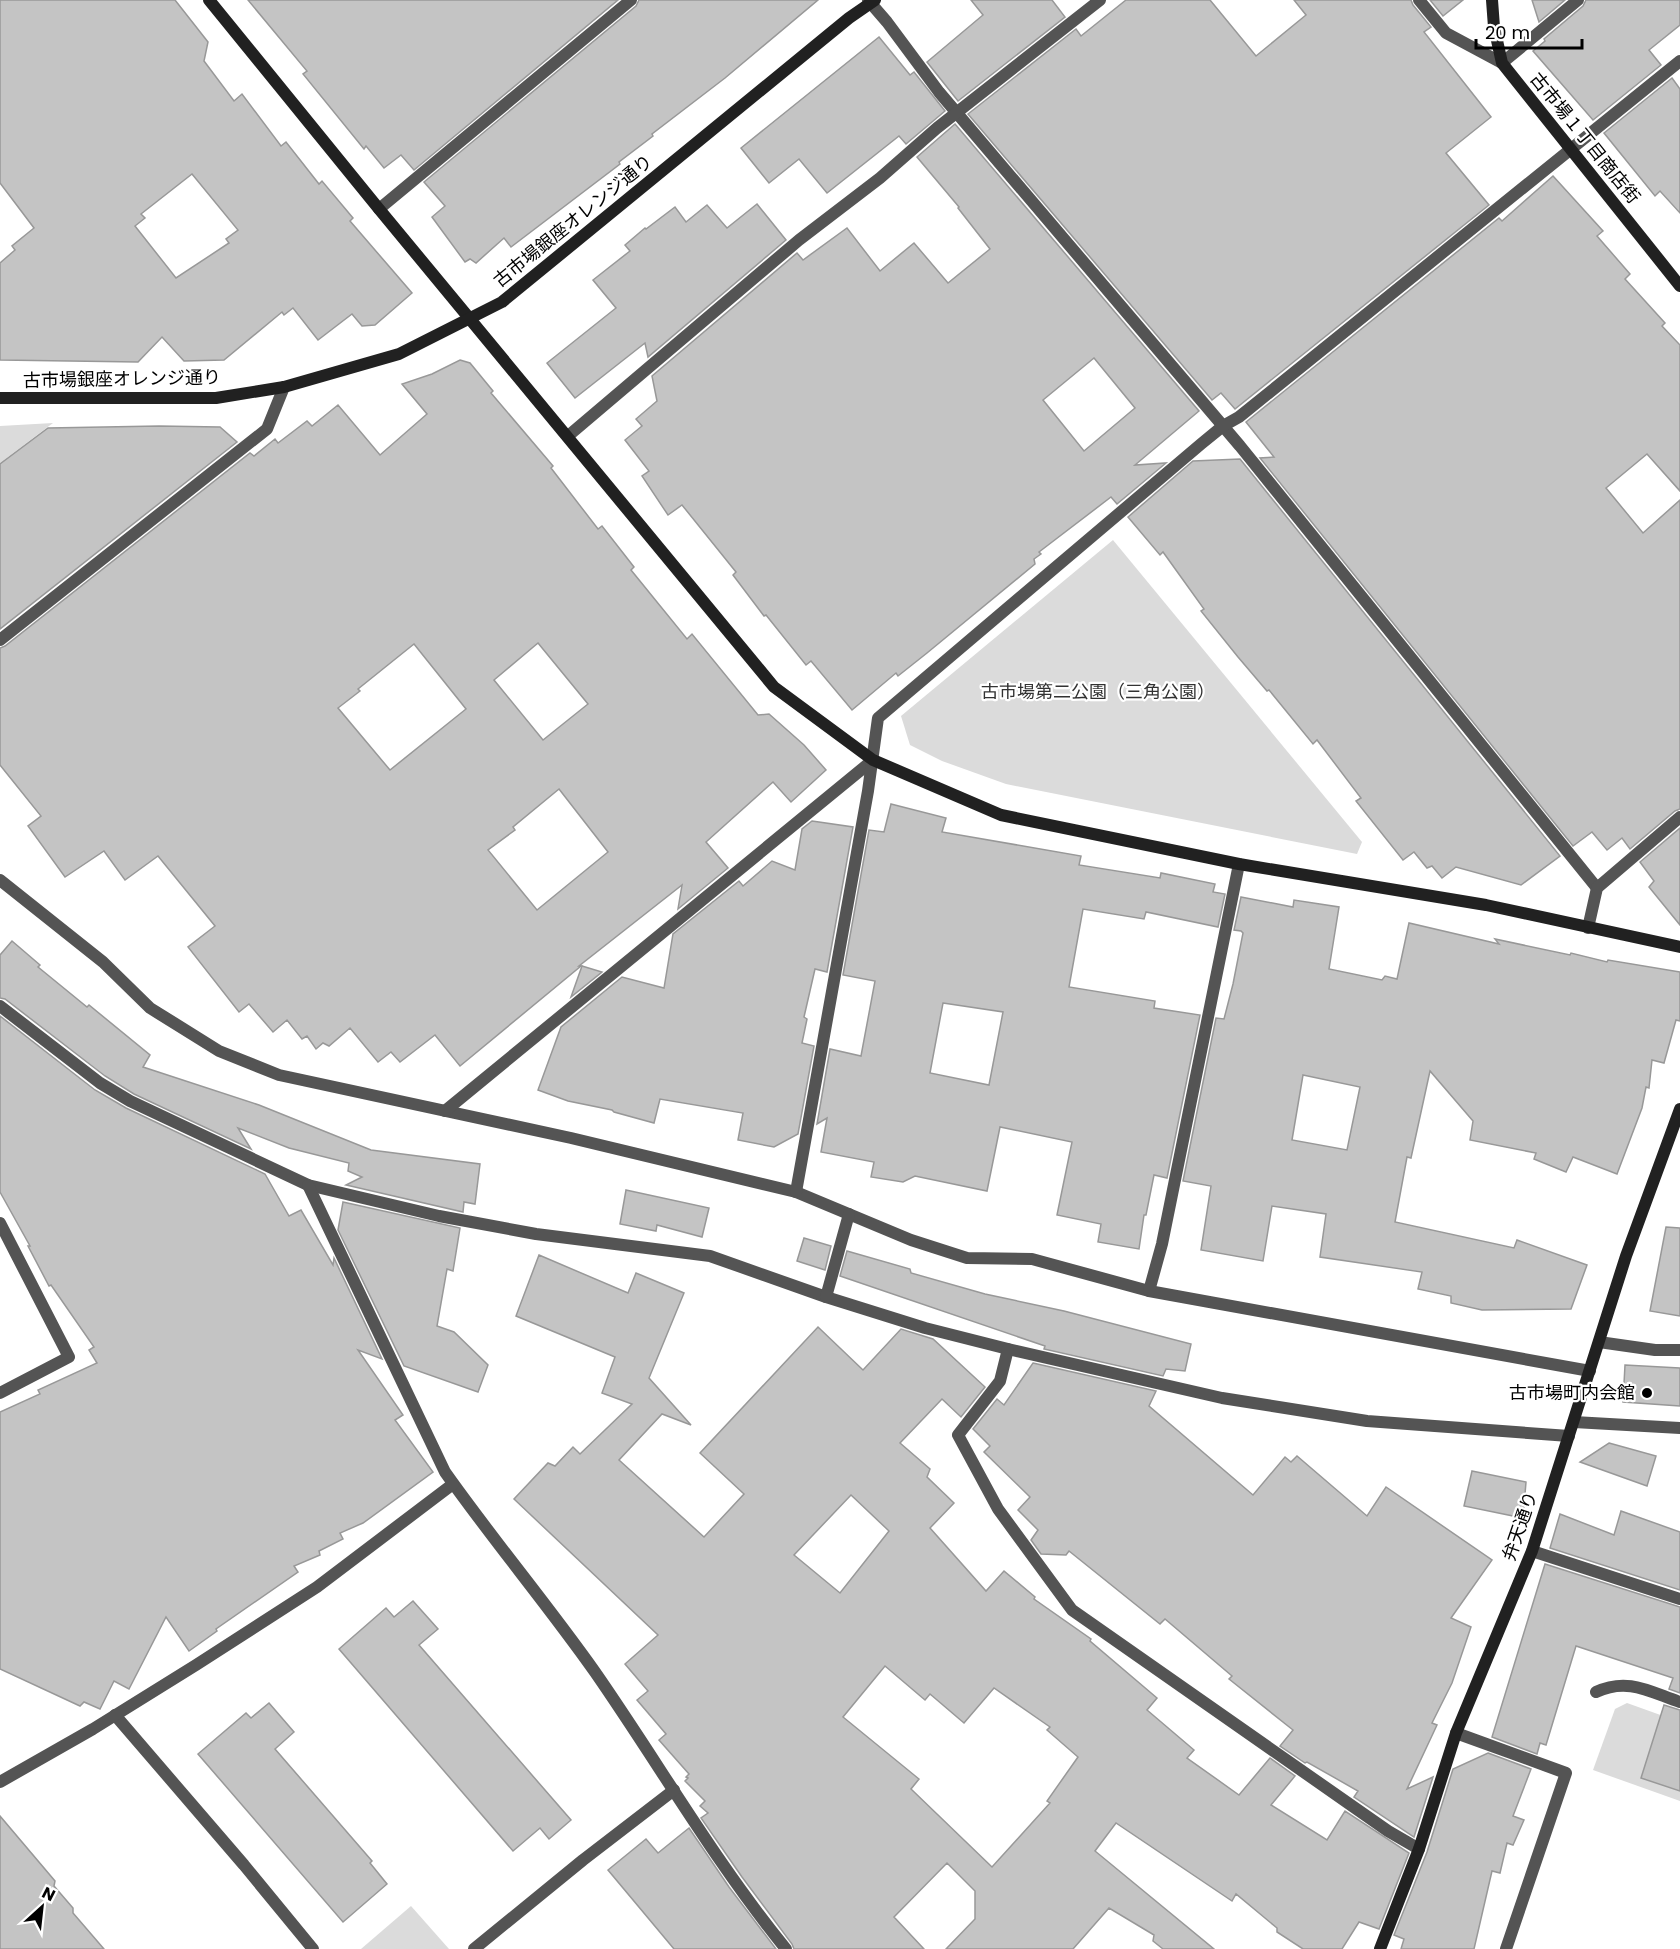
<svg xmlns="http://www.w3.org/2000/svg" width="1680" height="1949" viewBox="0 0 1680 1949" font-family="Poppins,'Noto Sans JP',sans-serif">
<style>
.green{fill:#dbdbdb}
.building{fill:#c4c4c4;stroke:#989898;stroke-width:1.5;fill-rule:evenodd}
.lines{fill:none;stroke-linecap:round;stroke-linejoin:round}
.street{stroke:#545454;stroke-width:12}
.secondary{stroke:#212121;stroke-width:12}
.poi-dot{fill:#000;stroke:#fff;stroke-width:2}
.labels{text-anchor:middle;stroke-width:4.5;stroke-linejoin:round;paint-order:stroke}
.street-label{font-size:18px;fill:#000;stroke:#fff}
.park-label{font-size:18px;fill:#323232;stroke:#fff}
.poi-label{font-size:18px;fill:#000;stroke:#fff;text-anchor:end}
</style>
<rect width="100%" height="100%" fill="#fff"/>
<g class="green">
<path d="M53,423l-53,40v-37z"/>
<path d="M1113,540l249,302 -5,12 -351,-70 -64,-23 -32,-16 -9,-29z"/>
<path d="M1627,1703l53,19v79l-87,-31 22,-61z"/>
<path d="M411,1906l38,43h-88z"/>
</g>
<g class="building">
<path d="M0,0h175l33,42 -4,19 30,40 8,-7 39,52 5,-4 33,42 3,-3 31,37 -3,3 62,72 -37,32 -13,1 -10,-12 -34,26 -25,-32 -9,7 -2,-3 -58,48 -40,1 -22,-24 -24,25 -138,-2v-97l15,-13 -3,-4 22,-18 -34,-45zM192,174l46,56 -12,9 3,4 -53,35 -41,-52 10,-8 -4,-4z"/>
<path d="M248,0h370l-204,170 -13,-15 -17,13 -18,-22 -2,3 -61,-75 4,-3z"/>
<path d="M639,0h179l-93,78 -73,56 1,2 -34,26 1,2 -109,83 -7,-9 -28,25 -6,-4 -5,3 -33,-45 13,-11 -21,-24 212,-176z"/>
<path d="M971,0h81l13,17 -107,84 -31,-39 56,-47z"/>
<path d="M1126,0h84l46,56 50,-41 -12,-15h117l2,5 18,22 -7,5 67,85 -45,36 43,52 -254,204 -14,-16 -9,7 -244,-286 108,-85 5,7z"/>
<path d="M1430,0h33l-20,16z"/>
<path d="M1532,0h33l-26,22z"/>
<path d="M1586,0h94v25l-31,25 12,15 -68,55 -60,-69 12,-10 -1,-2 39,-33z"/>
<path d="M879,37l31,38 4,-3 31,39 -39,33 -7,-8 -72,57 -28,-34 -30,24 -28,-35z"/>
<path d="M1672,78l8,11v124l-20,-22 -5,5 -51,-63z"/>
<path d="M955,124l244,287 -64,54 31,-2 -49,41 -6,-7 -72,55 2,2 -7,5 1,5 -108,89 -29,23 -2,-3 -44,37 -41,-49 -5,4 -40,-50 -2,1 -31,-41 3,-3 -54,-67 -14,10 -26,-39 7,-5 -24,-31 17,-14 -6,-7 21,-18 -5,-25 145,-123 6,7 44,-32 33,43 34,-28 34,40 42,-34 -32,-41 1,-1 -42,-50zM1094,358l41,50 -51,43 -41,-51z"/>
<path d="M1553,176l50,55 -6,5 33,38 -5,5 40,44 -3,3 18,19v146l-33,-37 -41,34 37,45 37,-33v309l-5,2 -45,38 -8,-11 -15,12 -15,-18 -19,14 -313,-388 14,-1 -28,-35 253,-204 3,3z"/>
<path d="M757,204l29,36 -138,117 -3,-14 -70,55 -28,-35 69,-55 -23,-28 37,-29 -5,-6 20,-17 1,1 29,-22 11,15 21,-17 20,23z"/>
<path d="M460,360l10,3 23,28 -2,2 62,73 -2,2 47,61 4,-3 32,41 -3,3 56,69 5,-5 66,81 11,-1 35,31 22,25 -35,32 -18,-20 -67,60 22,26 -50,41 4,-24 -103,81h2l-121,100 -25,-31 -35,27 -9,-10 -13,10 -28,-34 -21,18 -6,-3 -7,6 -9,-13 -5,3 -15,-19 -14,12 -24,-28 -10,8 -51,-65 27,-21 -57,-70 -33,24 -21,-29 -39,26 -37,-51 13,-10 -41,-51v-117l5,-2 245,-193 4,3 21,-17 3,4 29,-22 5,5 26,-21 42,50 47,-41 -25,-30 30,-10zM538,643l50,61 -45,36 -49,-60zM414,644l52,65 -76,61 -52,-62 22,-17 -2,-2zM559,789l49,63 -71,58 -49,-60 27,-20 -2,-3z"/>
<path d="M159,426l61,1 17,15 -237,187v-165l48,-36z"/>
<path d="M1240,459l320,397 -39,29 -65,-18 -14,11 -10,-12 -5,2 -13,-16 -11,8 -47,-59 5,-3 -44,-58 -4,4 -44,-54 -2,1 -29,-34 -37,-46 3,-2 -41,-57 -3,3 -32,-38 65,-56z"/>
<path d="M891,804l55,14 -4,14 139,24 -2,9 81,13 1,-5 54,11 -2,8 12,2 -7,33 -72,-15 -2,7 -61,-10 -14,78 86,14 -1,7 46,7 -33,163 -13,-3 -8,40h-2l-5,34 -41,-7 3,-18 -44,-9 15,-73 -72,-15 -13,64 -72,-15 -12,6 -32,-5 3,-15 -53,-10 6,-34 -10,6 13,-75 31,7 14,-75 -32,-6 26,-145 15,2zM943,1003l60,9 -14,73 -59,-12z"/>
<path d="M812,821l41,6 -26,145 -12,-3 -11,48 3,2 -5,24 12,3 -16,88 -24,13 -36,-7 5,-27 -83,-14 -6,24 -40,-11 -2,-2 -44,-9 -30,-11 23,-63 61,-50 42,11 9,-54 66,-53 4,5 29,-25 23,9 7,-41z"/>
<path d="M1680,828v97l-31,-38 5,-6 -14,-19z"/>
<path d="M1241,897l52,10 1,-7 45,7 -10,62 53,11 3,-4 12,3 12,-56 90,21 -4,-5 75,16 1,-2 36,9 1,-2 72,12v49l-4,-1 -12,43 -12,-3 -3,28 -3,-1 -4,21 -25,66 -44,-17 -7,15 -32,-13 2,-6 -66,-13 3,-19 -43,-50 -19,87 -4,-1 -12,65 119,26 3,-8 70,25 -16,44 -89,1 -31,-7v-7l-33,-7 4,-17 -102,-15 6,-43 -54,-8 -9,55 -62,-11 10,-64 -28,-5 33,-163 8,1 9,-35 10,-51 -2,-2 -7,-1zM1303,1075l57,12 -13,63 -55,-10z"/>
<path d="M12,941l28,24 -2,2 49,40 2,-2 61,50 -7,12 116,38 112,45 109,14 -5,40 -11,-2 -1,10 -117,-27 16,-8 -14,-6 1,-8 -60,-15 -51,-20 13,21 -117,-55 -29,-18 -100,-77 -5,-1v-43z"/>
<path d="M582,966l20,6 -31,25z"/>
<path d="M0,1016l95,74 31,18 139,66 24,42 12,-6 32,55 1,-7 48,101 -24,-9 45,65 -8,5 38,52 -70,51 -23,10 3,6 -24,12 1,4 -26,11 4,6 -82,57 1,2 -28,20 -23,-34 -37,72 -15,-8 -14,28 -16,-7 -4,4 -80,-37v-257l40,-18 -2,-4 59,-27 -8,-13 5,-3 -43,-62 -2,1 -21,-40h2l-30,-54z"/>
<path d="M626,1190l83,18 -7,29 -45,-12 -1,6 -36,-7z"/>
<path d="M343,1202l117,26 -7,43 -6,-2 -10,57 17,6 34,33 -10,27 -74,-26 -66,-136z"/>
<path d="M1666,1227l14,1v88l-30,-5z"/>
<path d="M804,1238l27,8 -6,24 -28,-9z"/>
<path d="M847,1251l63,18 1,4 74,21 79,17 127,33 -6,27 -19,-2 -3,7 -119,-27 1,-3 -205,-70z"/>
<path d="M539,1255l89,38 8,-20 48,20 -35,85 42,47 -29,-11 -43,46 85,77 40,-43 -44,-41 118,-126 45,43 38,-41 32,10 52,48 -24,30 -19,-18 -42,44 30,26 -3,8 27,26 -24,25 56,63 18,-20 31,26 -1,2 57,40 -1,2 67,57 -10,12 47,40 -7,8 52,37 31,-37 25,18 -24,29 56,35 18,-29 64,42 -30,76 -20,-7 -17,27h-39l-26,-17v-4l-41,-34 -4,7 -116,-78 -21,28 119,98h-51l-10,-8 1,-6 -45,-27 -36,41h-127l29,-30v-28l-28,-28 -53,54 30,32h-130l-2,-5 -50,-67 -41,-59 7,-5 -8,-7 5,-5 -20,-20 3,-3 -2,-1 3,-3 -30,-34 7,-6 -29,-34 11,-9 -23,-27 33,-29 -144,-136 34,-36 7,3 18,-19 7,7 52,-50 -30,-11 13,-36 -99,-41zM851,1495l38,36 -49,62 -46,-38zM885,1666l40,34 5,-6 34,29 30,-35 56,39 -3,3 31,27 -31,44 3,2 -58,64 -81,-78 8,-10 -76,-62z"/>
<path d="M1033,1363l123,28 -7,15 104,89 32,-38 6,5 6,-6 70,60 19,-29 106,73 -41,58 20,9 -19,56 -20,40 5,2 -30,64 26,-12 -19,60 -60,-40 4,-6 -51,-29 -2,1 -25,-17 13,-16 -64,-51 3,-3 -67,-57 -5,5 -91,-73 -3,4 -25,-1 -10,-14 7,-10 -20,-20 12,-13 -46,-45 6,-6 -17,-17 24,-30 7,6z"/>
<path d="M1625,1365l55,3v38l-57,-4z"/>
<path d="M1609,1443l47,13 -9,30 -67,-24z"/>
<path d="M1472,1471l54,11 -3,36 -59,-12z"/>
<path d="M1621,1511l59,21v58l-130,-42 10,-34 54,21z"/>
<path d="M1545,1564l135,43v86l-11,-4 4,-11 -97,-32 -30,99 -6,-2 -3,11 -45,-17z"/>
<path d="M413,1601l25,28 -19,16 152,175 -22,19 -9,-11 -27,23 -174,-202 47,-41 8,9z"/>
<path d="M269,1703l25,29 -19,17 97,112 -2,2 17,21 -44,38 -145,-168 48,-41 5,5z"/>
<path d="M1664,1705l16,5v81l-39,-13z"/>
<path d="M1488,1753l43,16 -18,47 11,4 -11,25 -6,-2 -7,30 -8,-2 -18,78h-73l3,-10 -10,-4 33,-83 26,-83z"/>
<path d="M0,1816l55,65 -1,5 19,22v5l31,36h-104z"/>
<path d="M689,1828l40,59 47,62h-102l-66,-79 38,-31 12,14z"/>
</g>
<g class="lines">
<g class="street">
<path d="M868,0l19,22 52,70 301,354 357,442"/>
<path d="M1419,0l27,33 56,30 76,-63"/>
<path d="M379,209l252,-209"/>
<path d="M568,436l231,-196 81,-62 57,-50 163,-128"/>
<path d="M0,640l267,-211 17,-42"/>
<path d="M0,880l103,82 47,46 69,43 60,24 292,63 225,54 115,48 56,18 65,1 117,32 441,80"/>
<path d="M1588,928l9,-40 83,-71"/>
<path d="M0,1006l100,77 30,18 178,84 131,31 97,18 174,22 116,41 99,31 83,21 214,49 145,23 202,15"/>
<path d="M445,1111l428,-351"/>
<path d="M308,1185l137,287c48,68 102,132 150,200 64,92 120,190 191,277"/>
<path d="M796,1192l72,-401 10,-73 323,-274 22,-18 16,-9 441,-356"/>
<path d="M0,1223l69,134 -69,36"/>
<path d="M1149,1291l13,-47 77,-380"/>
<path d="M826,1297l23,-83"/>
<path d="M1599,1342l56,8h25"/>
<path d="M1008,1349l-8,32 -42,54 40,74 74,101 316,221 31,18"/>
<path d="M1574,1422l106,6"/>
<path d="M1532,1551l148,48"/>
<path d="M1596,1692c32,-15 54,0 84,10"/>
<path d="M115,1715l129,150 69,84"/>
<path d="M1456,1733l110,40 -60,176"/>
<path d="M0,1782l93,-53 103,-64 121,-78 136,-103"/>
<path d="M474,1949l109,-89 91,-70"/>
</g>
<g class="secondary">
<path d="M209,0l170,209 395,478 99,73 128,55 238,49 247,41 194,42"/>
<path d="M1492,0l2,27 8,36 178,223"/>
<path d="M0,398h216l68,-11 115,-33 103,-52 347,-284 26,-18"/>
<path d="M1380,1949l39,-100 37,-116 76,-182 94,-295 54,-147"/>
</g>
</g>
<circle class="poi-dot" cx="1647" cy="1393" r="6"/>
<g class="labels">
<g class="street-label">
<text transform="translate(1585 138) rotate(51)" y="6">古市場１丁目商店街</text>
<text transform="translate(573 221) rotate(-39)" y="6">古市場銀座オレンジ通り</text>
<text transform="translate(122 379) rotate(-1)" y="6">古市場銀座オレンジ通り</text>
<text transform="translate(1520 1526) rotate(-71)" y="6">弁天通り</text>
</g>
<g class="park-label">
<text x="1098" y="698">古市場第二公園（三角公園）</text>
</g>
<g class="poi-label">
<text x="1635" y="1399">古市場町内会館</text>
</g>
</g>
<g transform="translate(42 1907) rotate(27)" stroke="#ffffff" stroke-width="4.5" paint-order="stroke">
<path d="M0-4.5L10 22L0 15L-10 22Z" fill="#000000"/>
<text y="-9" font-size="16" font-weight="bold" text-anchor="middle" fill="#000000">N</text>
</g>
<path d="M1476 39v9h106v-9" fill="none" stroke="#000000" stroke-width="3"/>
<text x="1485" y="39" font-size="18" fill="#000000" stroke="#ffffff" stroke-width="4.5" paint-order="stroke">20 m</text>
</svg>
